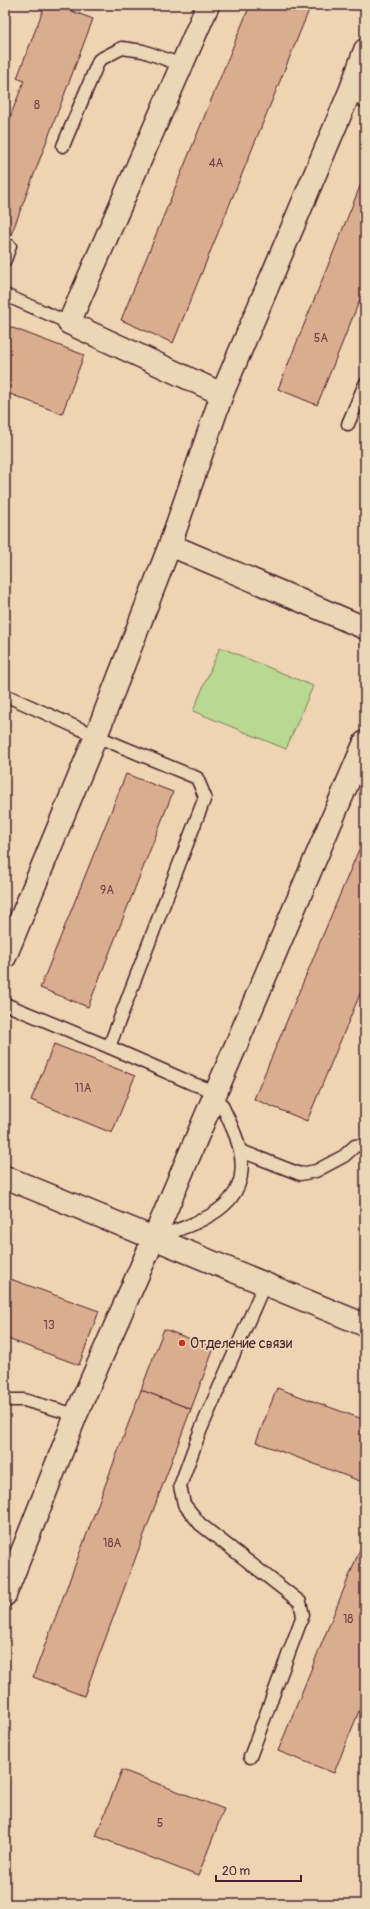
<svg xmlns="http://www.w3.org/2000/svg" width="370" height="1909" viewBox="0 0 370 1909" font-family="Pangolin,sans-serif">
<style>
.green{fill:#b9d891;stroke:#827c5e}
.building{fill:#daad91;stroke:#4a1f2b}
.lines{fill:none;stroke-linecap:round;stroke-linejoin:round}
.lane-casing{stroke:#4a1f2b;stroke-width:15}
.street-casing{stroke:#4a1f2b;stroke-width:25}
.lane{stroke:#ebd6b5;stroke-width:12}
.street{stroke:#ebd6b5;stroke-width:22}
.poi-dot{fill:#c8321e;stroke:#ebd6b5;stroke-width:1.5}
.labels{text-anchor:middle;stroke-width:3.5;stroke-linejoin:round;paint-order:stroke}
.number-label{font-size:12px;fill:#6e4244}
.poi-label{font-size:14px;fill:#4a1f2b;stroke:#ebd6b5;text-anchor:start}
</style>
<rect width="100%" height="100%" fill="#eed4b2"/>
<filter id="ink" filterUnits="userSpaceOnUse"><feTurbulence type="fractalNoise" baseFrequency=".025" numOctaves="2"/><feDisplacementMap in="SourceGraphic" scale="8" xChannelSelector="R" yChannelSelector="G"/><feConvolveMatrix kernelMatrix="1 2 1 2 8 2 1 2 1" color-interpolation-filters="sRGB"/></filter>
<g filter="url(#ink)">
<path class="green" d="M220,647l93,39 -27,63 -93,-38z"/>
<g class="building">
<path d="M45,5h11l37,14 -82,216 -6,-3v-102l19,-49 -7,-3z"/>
<path d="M250,5h61l-138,338 -52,-23z"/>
<path d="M365,174v113l-48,118 -39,-16z"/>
<path d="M5,325l79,30 -22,59 -57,-22z"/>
<path d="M126,774l47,18 -85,215 -48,-19z"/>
<path d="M365,835v147l-58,139 -53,-22z"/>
<path d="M54,1044l81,32 -23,57 -81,-33z"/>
<path d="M5,1277l94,34 -20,54 -74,-27z"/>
<path d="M164,1329l50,19 -23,61 -50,-19z"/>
<path d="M277,1388l88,32v63l-109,-41z"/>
<path d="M141,1390l50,19 -107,287 -51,-19z"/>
<path d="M363,1542l2,1v153l-31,77 -56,-22z"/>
<path d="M122,1770l102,39 -26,67 -102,-40z"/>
</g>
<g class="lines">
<defs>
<g id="lane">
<path d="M351,89l14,13"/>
<path d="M63,146l36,-86 23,-12 21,3 39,14"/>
<path d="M5,260l5,-14"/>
<path d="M5,295l64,28"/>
<path d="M348,424l17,-40"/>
<path d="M5,695l91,41 101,42 8,19 -96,250 -104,-43"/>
<path d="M109,1047c28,12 56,24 84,37 6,2 18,5 22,9 5,6 18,36 21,44 24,67 -31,84 -82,101"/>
<path d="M241,1151l59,23 16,-3 28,-15 11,-10 10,-1"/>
<path d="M5,1400h19l52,15"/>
<path d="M250,1757l53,-142 -3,-13 -100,-78 -16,-20 -4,-18 21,-57 64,-146"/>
</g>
<g id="street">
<path d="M208,5l-139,318 153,71 -52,151 195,83"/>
<path d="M222,394l129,-305 14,-39"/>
<path d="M5,957l91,-221 74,-191"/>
<path d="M5,1177l360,148"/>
<path d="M5,1595l71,-180 78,-177 211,-496"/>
</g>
</defs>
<use href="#lane" class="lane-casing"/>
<use href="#street" class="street-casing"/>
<use href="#lane" class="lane"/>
<use href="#street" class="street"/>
</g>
</g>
<circle class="poi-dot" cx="182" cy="1343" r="4"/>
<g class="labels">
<g class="number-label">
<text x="37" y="109">8</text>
<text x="216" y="167">4А</text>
<text x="321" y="342">5А</text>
<text x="107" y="894">9А</text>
<text x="83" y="1092">11А</text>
<text x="49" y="1329">13</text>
<text x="112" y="1547">18А</text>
<text x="348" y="1623">18</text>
<text x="160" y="1827">5</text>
</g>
<g class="poi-label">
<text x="190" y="1348">Отделение связи</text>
</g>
</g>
<rect width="370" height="1909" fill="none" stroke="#ebd6b5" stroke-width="20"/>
<rect x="10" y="10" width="350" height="1889" fill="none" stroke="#4a1f2b" stroke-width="1.5" filter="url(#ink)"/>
<path d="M216 1875v6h85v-6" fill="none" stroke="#4a1f2b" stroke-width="2"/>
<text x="222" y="1875" font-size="12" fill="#4a1f2b" stroke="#ebd6b5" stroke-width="3" paint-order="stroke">20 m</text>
</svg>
